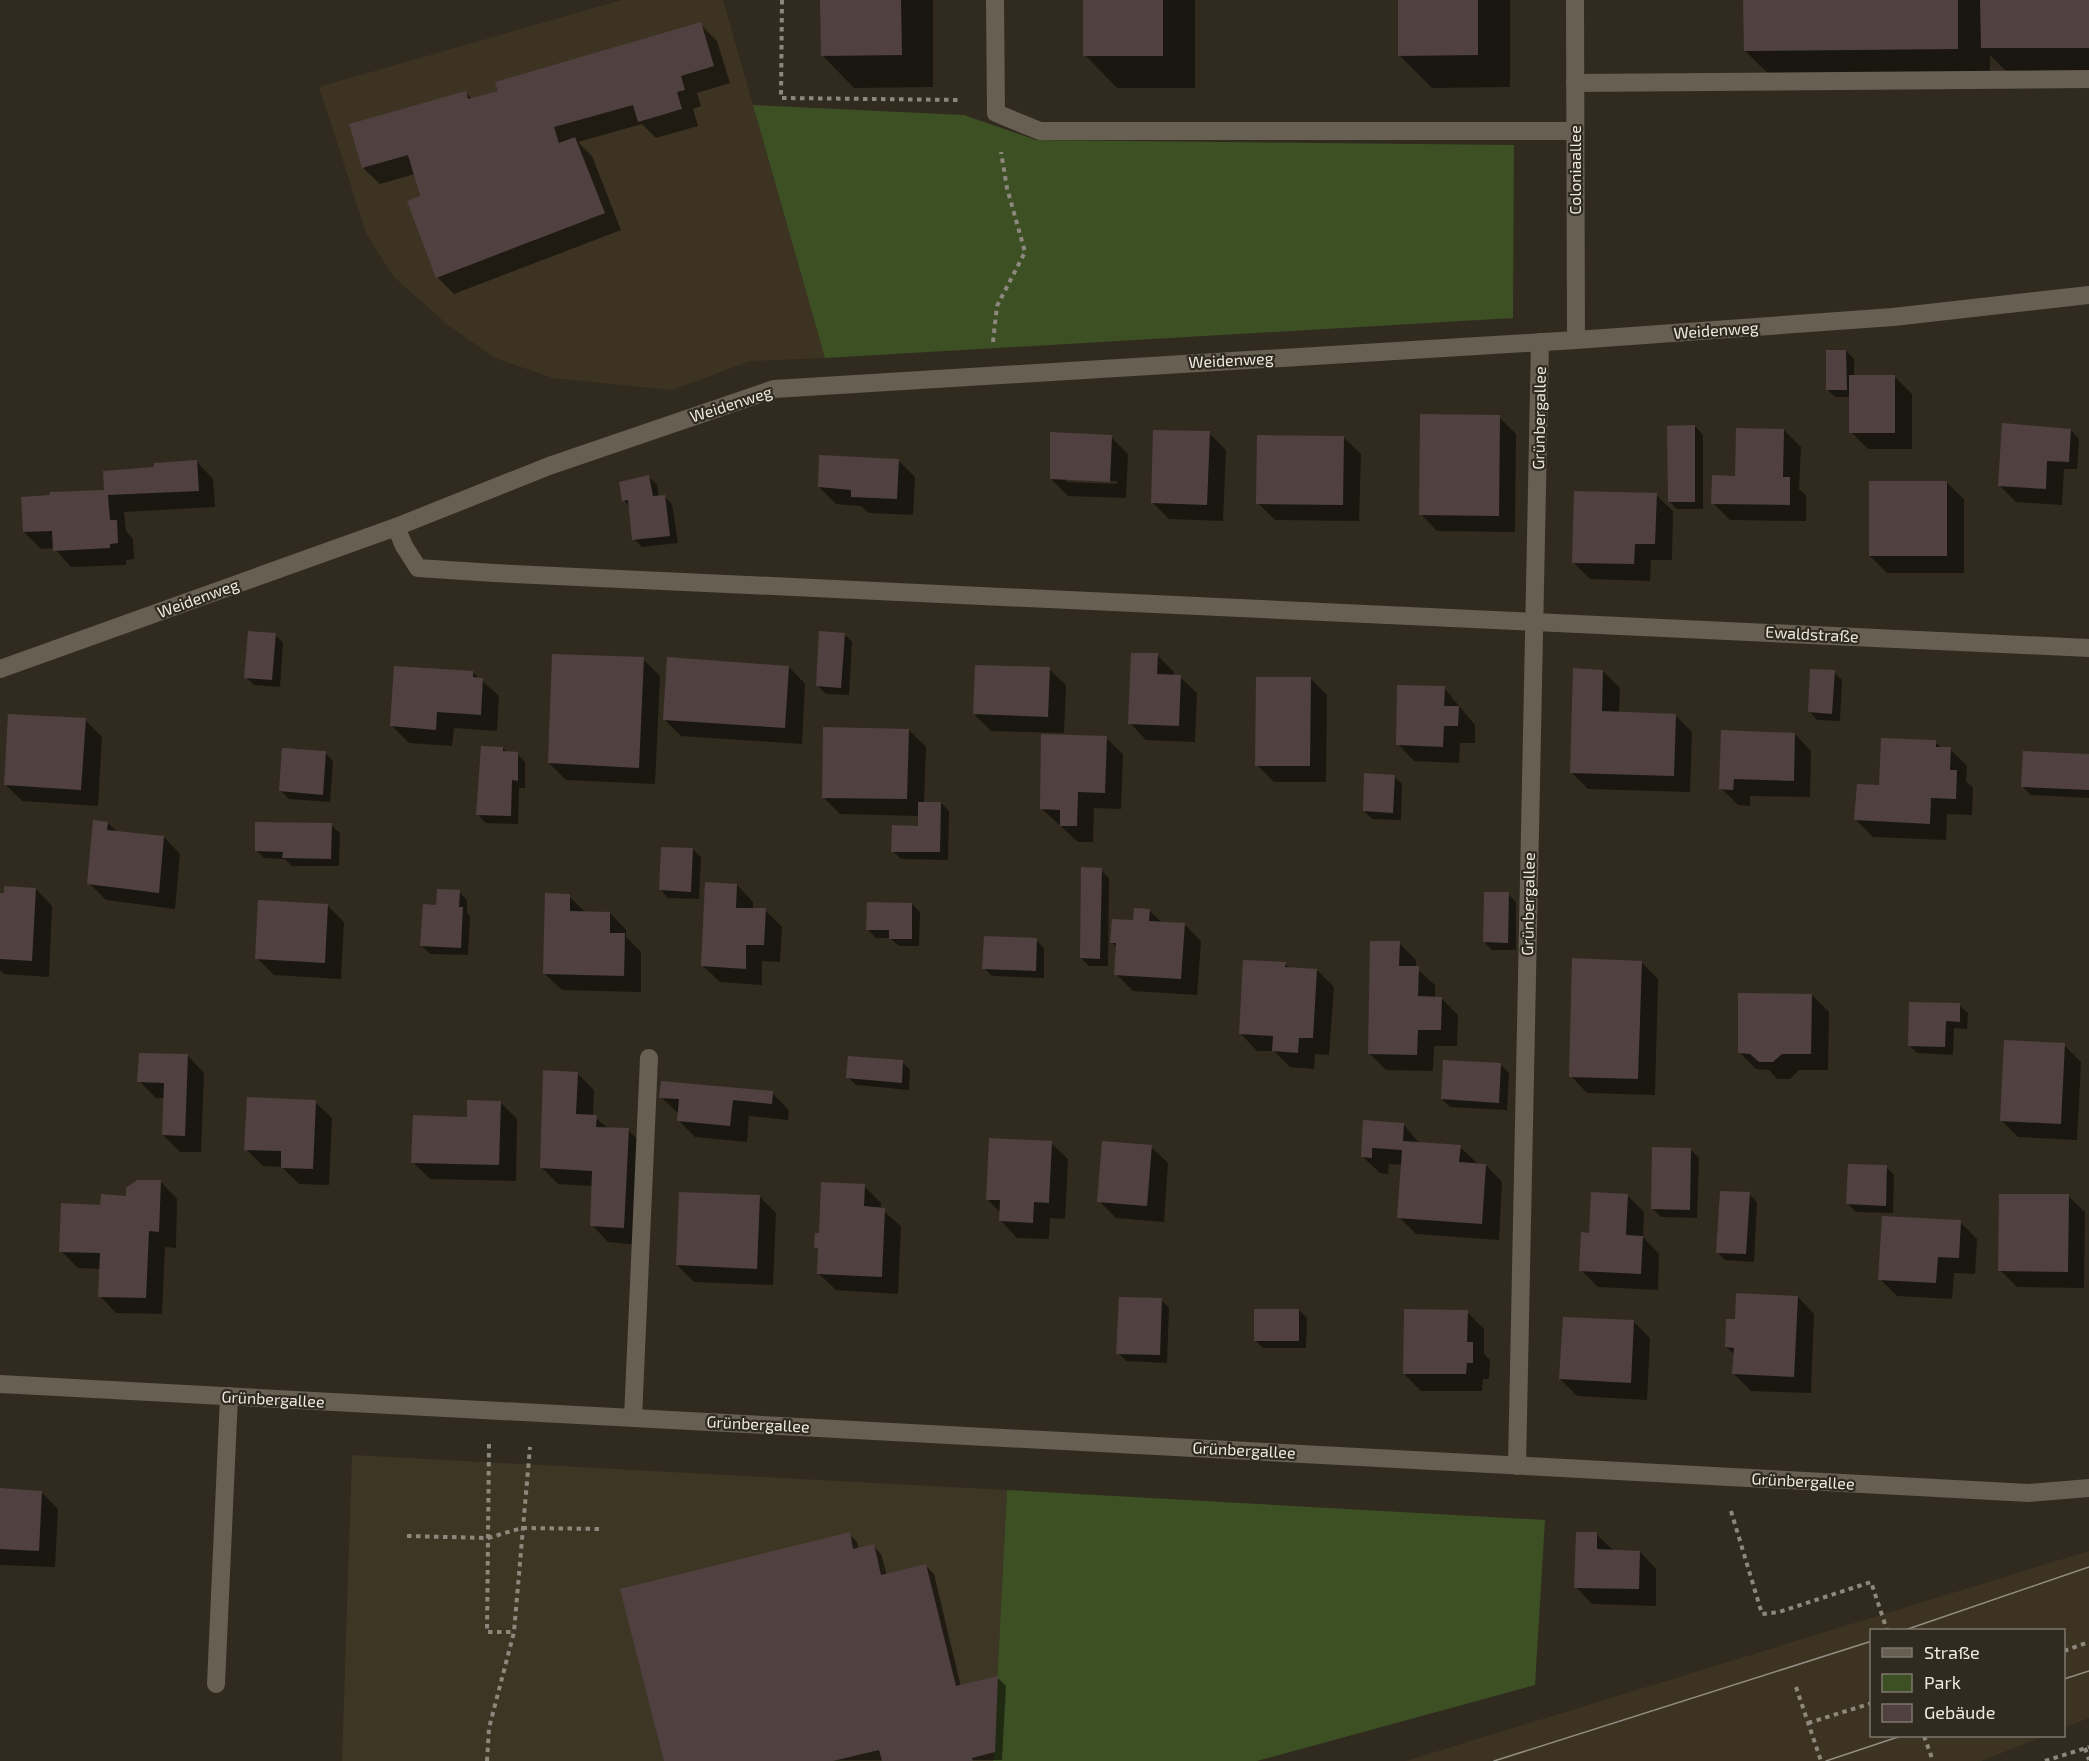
<svg xmlns="http://www.w3.org/2000/svg" width="2089" height="1761" viewBox="0 0 2089 1761" font-family="'Exo 2',sans-serif">
<style>
.commercial{fill:#3e3625}
.built{fill:#3d3322}
.green{fill:#3d5024}
.shadow{fill:#0007;fill-rule:evenodd}
.building{fill:#504140}
.lines{fill:none;stroke-linecap:round;stroke-linejoin:round}
.path{stroke:#8d887d;stroke-width:4;stroke-dasharray:4.5 4.5;stroke-linecap:butt}
.minor{stroke:#665f52;stroke-width:18}
.tram{stroke:#938e84;stroke-width:1.5}
.labels{text-anchor:middle;stroke-width:4.5;stroke-linejoin:round;paint-order:stroke}
.street-label{font-size:16px;fill:#ede9e1;stroke:#312b1f}
</style>
<rect width="100%" height="100%" fill="#312b1f"/>
<path class="commercial" d="M352,1455l655,35 -14,271h-651z"/>
<g class="built">
<path d="M622,0h101l102,358 -75,3 -78,29 -119,-12 -58,-20 -47,-33 -54,-48 -27,-42 -48,-148z"/>
<path d="M2089,1551v167l-25,10v-98h-192v106h173l-64,25h-575z"/>
</g>
<g class="green">
<path d="M753,105l211,10 72,25 478,5 -1,173 -688,40z"/>
<path d="M1007,1490l538,30 -10,165 -278,76h-264z"/>
</g>
<g class="shadow">
<path d="M822,0h111v87l-79,1 -32,-33z"/>
<path d="M1084,0h111v88h-78l-32,-33z"/>
<path d="M1399,0h111v87l-78,1 -33,-33z"/>
<path d="M1745,0h344v79l-74,1 -25,-25v26l-212,2 -33,-32z"/>
<path d="M700,24l17,17 13,42 -33,10 4,13 -8,3 5,17 -42,12 -14,-14 -64,18 14,14 29,74 -167,64 -17,-17 -22,-103 -35,10 -17,-16 102,-76 7,7 28,-7z"/>
<path d="M1846,351l8,8v18h41l17,17v55h-44l-17,-17v-35h-16l-8,-8z"/>
<path d="M1499,417l17,17 -1,98 -78,-1 -16,-17z"/>
<path d="M1695,426l8,9v74h-26l-8,-8z"/>
<path d="M1784,430l17,17 -2,42 7,6v26l-76,-1 -17,-17z"/>
<path d="M2071,430l8,9 -2,30h-13l-2,36 -46,-3 -17,-17z"/>
<path d="M1209,433l17,17 -3,71 -54,-2 -17,-17z"/>
<path d="M1111,437l17,17 -2,44 -58,-2 -17,-17zM1066,479l51,2v3l-51,-2z"/>
<path d="M1344,438l17,16 -2,67 -84,-1 -17,-17z"/>
<path d="M898,460l17,17 -2,38 -44,-2 -8,-7 -25,-2 -17,-17z"/>
<path d="M197,462l16,17 2,28 -91,5 2,19 7,8 1,20 -8,1v5l-55,2 -17,-19 -13,1 -17,-17 132,-63z"/>
<path d="M649,477l8,8 2,12 5,-1 8,8 6,39 -36,4 -8,-8 -4,-32 -6,-7z"/>
<path d="M1947,483l17,16v74h-77l-17,-17z"/>
<path d="M1656,495l17,16 -1,49h-21l-1,21 -60,-2 -17,-17z"/>
<path d="M844,634l8,8 -3,53 -23,-1 -8,-8z"/>
<path d="M275,635l8,8 -3,44 -26,-2 -8,-8z"/>
<path d="M1157,655l17,17v4l6,1 17,16 -2,49 -49,-2 -16,-17z"/>
<path d="M643,659l17,17 -5,108 -89,-4 -17,-17z"/>
<path d="M789,667l16,17 -3,60 -121,-8 -17,-17z"/>
<path d="M1049,669l17,16 -2,48 -73,-2 -17,-17z"/>
<path d="M1603,671l17,17 -1,25 56,2 17,17 -2,60 -102,-3 -17,-17z"/>
<path d="M1834,672l8,8 -2,41 -23,-1 -8,-9z"/>
<path d="M473,673l26,23 -2,35 -43,-3 -2,18 -43,-3 -17,-17z"/>
<path d="M1310,678l17,17 -1,87h-52l-17,-17z"/>
<path d="M1444,688l31,37v18h-15l-1,20 -45,-2 -16,-17z"/>
<path d="M85,720l17,17 -4,69 -76,-5 -17,-17z"/>
<path d="M909,730l17,17 -2,56h17l8,8 -1,49 -47,-1 -8,-8 26,-24v-11l-79,-2 -17,-17z"/>
<path d="M1795,734l16,17 -1,46 -60,-1v10l-12,-1 -17,-17z"/>
<path d="M1106,738l17,16 -2,55 -27,-1 -1,34h-15l-37,-34z"/>
<path d="M1935,742l7,6 8,1 17,17 -1,15 7,7 -1,27 -25,-1 -1,26 -73,-3 -17,-17 24,-33z"/>
<path d="M503,748l5,5 9,1 8,8v26h-6l-1,36 -32,-1 -8,-8z"/>
<path d="M325,753l8,8 -3,41 -41,-3 -8,-8z"/>
<path d="M2089,756v42l-58,-3 -8,-8z"/>
<path d="M1394,776l8,8 -1,36 -29,-1 -8,-8z"/>
<path d="M108,823l9,9 47,5 16,17 -5,55 -69,-9 -17,-17z"/>
<path d="M331,825l9,8 -1,33h-47l-7,-7 -21,-1 -8,-8z"/>
<path d="M692,849l9,8 -2,42 -31,-1 -8,-9z"/>
<path d="M1101,870l8,8 -1,88h-19l-8,-8z"/>
<path d="M737,885l16,17v8h12l17,17 -2,35 -18,-1v24l-42,-3 -17,-16z"/>
<path d="M36,889l16,17 -3,71 -45,-3 -4,-4v-75z"/>
<path d="M459,892l8,8v13l3,3 -2,39 -38,-1 -8,-8 15,-39z"/>
<path d="M1508,894l8,8v48h-24l-8,-8z"/>
<path d="M569,896l17,17h24l16,17v7l15,15v40l-79,-2 -17,-16z"/>
<path d="M912,904l8,8 -1,34h-20l-9,-8h-14l-8,-8z"/>
<path d="M327,905l17,17 -3,57 -67,-4 -17,-17z"/>
<path d="M1150,911l12,12 22,1 17,17 -4,54 -64,-4 -17,-17 1,-26 -5,-6z"/>
<path d="M1036,940l8,8v30l-52,-2 -8,-8z"/>
<path d="M1399,943l17,17v8l19,17v13h6l17,17 -1,31h-23l-1,25 -47,-1 -17,-17z"/>
<path d="M1641,962l17,17 -3,116 -68,-2 -16,-17z"/>
<path d="M1285,964l5,5 27,1 17,17 -5,68 -14,-1 -1,15 -24,-2 -16,-16h-17l-16,-17z"/>
<path d="M1812,995l17,17 -1,58h-29l-9,9h-13l-8,-9 -13,-1 -17,-17z"/>
<path d="M1959,1005l9,8 -1,16 -13,-1 -1,27 -36,-2 -8,-8z"/>
<path d="M2064,1045l17,17 -4,78 -59,-3 -17,-17z"/>
<path d="M188,1056l16,17 -3,79h-21l-17,-17 2,-37h-9l-17,-17z"/>
<path d="M902,1062l8,8 -1,20 -53,-5 -8,-8z"/>
<path d="M1501,1065l8,8 -2,37 -57,-3 -8,-8z"/>
<path d="M578,1074l16,16 -1,26 16,13 19,1 17,17 -5,98 -32,-3 -16,-17 1,-39 -35,-2 -17,-17z"/>
<path d="M772,1093l17,17 -1,10 -39,-4 -2,26 -52,-5 -17,-17 1,-6 -18,-17z"/>
<path d="M315,1102l17,16 -3,67 -30,-1 -17,-17 -19,-1 -17,-17z"/>
<path d="M500,1102l17,17 -1,62 -86,-2 -17,-17 55,-43z"/>
<path d="M1365,1122l38,2 17,20 40,3 17,16 9,2 16,17 -3,58 -83,-6 -17,-17 4,-52 -14,-1 -1,10 -8,-1 -17,-16z"/>
<path d="M1051,1143l17,16 -3,60 -15,-1 -1,21 -32,-1 -16,-17v-8l-14,-14z"/>
<path d="M1151,1147l17,16 -4,59 -48,-4 -17,-17z"/>
<path d="M1691,1150l8,8 -2,60 -36,-1 -8,-8z"/>
<path d="M1886,1167l8,8 -1,38 -37,-1 -8,-8z"/>
<path d="M161,1182l16,17 -1,49 -11,-1 -3,67 -46,-1 -16,-17 1,-27 -23,-1 -17,-17 41,-44z"/>
<path d="M864,1186l17,17v6l20,17 -3,68 -62,-4 -17,-16 1,-23 -4,-4 4,-12z"/>
<path d="M1749,1194l8,8 -3,60 -29,-2 -8,-8z"/>
<path d="M1627,1195l17,17 -1,25 16,17 -1,36 -60,-3 -17,-17 10,-35z"/>
<path d="M759,1196l17,17 -3,72 -79,-3 -17,-17z"/>
<path d="M2068,1196l17,16 -1,76 -67,-1 -17,-17z"/>
<path d="M1960,1222l17,17 -2,35 -21,-1 -2,26 -55,-3 -17,-17z"/>
<path d="M1798,1297l16,17 -3,79 -60,-2 -17,-17 1,-19 -9,-8 11,-26z"/>
<path d="M1161,1300l8,8 -2,55 -41,-2 -8,-8z"/>
<path d="M1299,1310l8,8 -1,30h-43l-8,-8z"/>
<path d="M1467,1312l17,17v25l6,6 -1,19h-6l-1,12h-61l-17,-17z"/>
<path d="M1564,1319l69,2 17,17 -3,62 -70,-4 -17,-17z"/>
<path d="M0,1490l41,2 17,17 -3,58 -55,-2z"/>
<path d="M849,1534l8,8 2,8 14,-4 8,8 6,21 39,-9 8,8 27,113 37,-9 8,8 -4,74 -337,1z"/>
<path d="M1596,1534l18,17 26,1 16,17v37l-64,-2 -16,-17z"/>
</g>
<g class="building">
<path d="M820,0h81l1,55 -81,1z"/>
<rect x="1083" y="0" width="80" height="56"/>
<path d="M1398,0h80v55l-80,1z"/>
<path d="M1743,0h215v49l-214,2z"/>
<path d="M1980,0h109v48h-108z"/>
<path d="M701,22l13,44 -33,10 4,14 -8,2 5,17 -44,13 -5,-17 -79,22 5,16 16,-6 30,76 -169,65 -29,-77 13,-5 -12,-41 -46,13 -13,-44 117,-33 2,8 30,-8 -3,-9z"/>
<path d="M1826,350h20l1,40h-21z"/>
<rect x="1849" y="375" width="46" height="58"/>
<path d="M1420,414l80,1 -1,101 -80,-1z"/>
<path d="M2002,423l69,6 -2,33 -22,-1 -1,28 -48,-3z"/>
<path d="M1695,425v77h-27l-1,-76z"/>
<path d="M1736,428l48,1 -1,48h7v28l-79,-1 1,-29 23,1z"/>
<path d="M1153,430l57,1 -3,74 -56,-2z"/>
<path d="M1050,432l62,3 -2,47 -60,-3z"/>
<path d="M1257,435l87,1 -1,69 -87,-1z"/>
<path d="M819,455l80,4 -2,40 -46,-2v-7l-33,-3z"/>
<path d="M197,460l2,31 -91,4 2,25h7l1,23 -8,1v4l-57,3 -1,-20 -29,1 -2,-35 29,-2v-3l54,-2 -1,-19 51,-4v-4z"/>
<path d="M649,475l4,21 12,-1 5,41 -38,4 -4,-40 -6,1 -3,-19z"/>
<rect x="1869" y="481" width="78" height="75"/>
<path d="M1574,491l83,2 -2,51h-20l-1,20 -62,-1z"/>
<path d="M248,631l28,2 -4,47 -28,-2z"/>
<path d="M819,631l26,2 -4,55 -25,-2z"/>
<path d="M1131,653h27l-1,21 24,1 -2,51 -51,-2z"/>
<path d="M552,654l92,3 -5,111 -91,-5z"/>
<path d="M667,657l122,9 -4,62 -122,-8z"/>
<path d="M975,665l75,2 -2,50 -75,-3z"/>
<path d="M394,666l79,5v6l10,1 -2,37 -44,-3 -1,18 -46,-4z"/>
<path d="M1573,668l30,2 -1,41 74,3 -2,62 -104,-3z"/>
<path d="M1810,669l25,1 -3,44 -24,-2z"/>
<path d="M1256,677h55l-1,89h-55z"/>
<path d="M1397,685l48,1 -1,20h15l-1,20h-14l-1,21 -47,-2z"/>
<path d="M8,714l78,4 -5,72 -77,-5z"/>
<path d="M823,727l86,2 -2,70 -85,-1z"/>
<path d="M1721,730l74,3 -1,48 -60,-2 -1,11 -14,-1z"/>
<path d="M1041,734l66,2 -2,57 -27,-1 -1,34h-17v-16l-20,-1z"/>
<path d="M1881,738l55,2v7h15l-1,23h7l-1,29 -25,-1 -1,26 -76,-4 3,-36 22,1z"/>
<path d="M481,746l22,1v4l15,1v29l-6,-1 -1,36 -35,-1z"/>
<path d="M282,748l44,3 -3,44 -44,-4z"/>
<path d="M2023,751l66,3v36l-68,-3z"/>
<path d="M1364,773l31,2 -2,38 -30,-2z"/>
<path d="M918,802h23l-1,50h-49l1,-27 26,1z"/>
<path d="M93,820l15,2 -1,8 57,6 -5,57 -72,-9z"/>
<path d="M255,822l77,1 -1,36 -49,-1 1,-6 -28,-1z"/>
<path d="M661,847l32,1 -2,44 -32,-2z"/>
<path d="M1081,867l21,1 -2,91 -20,-1z"/>
<path d="M705,882l32,2 -1,24h30l-2,37h-18v24l-45,-3z"/>
<path d="M4,886l32,2 -4,73 -32,-2v-66h4z"/>
<path d="M437,889l23,1 -1,17h4l-2,41 -41,-2 3,-42 13,1z"/>
<path d="M1484,892h25l-1,51 -25,-1z"/>
<path d="M545,893l25,1v17l40,1v21h15l-1,43 -81,-2z"/>
<path d="M258,900l70,4 -3,59 -70,-4z"/>
<path d="M867,902l45,1v36h-23v-9h-23z"/>
<path d="M1134,908l16,1 -1,12 36,2 -4,56 -67,-4 2,-32h-6l2,-24 21,1z"/>
<path d="M984,936l53,2 -1,33 -54,-2z"/>
<path d="M1370,941h30l-1,25h20l-1,30 24,1 -1,33h-23l-1,25 -49,-1z"/>
<path d="M1572,958l70,3 -4,118 -69,-2z"/>
<path d="M1243,960l43,2 -1,5 32,2 -4,69h-14l-1,15 -26,-2 1,-15 -34,-2z"/>
<path d="M1738,993l74,1 -1,60h-29l-9,8h-14l-9,-8 -12,-1z"/>
<path d="M1909,1002l51,1v19l-14,-1 -1,26 -37,-1z"/>
<path d="M2004,1040l61,3 -4,81 -61,-3z"/>
<path d="M139,1053l49,1 -3,82 -23,-1 2,-52 -27,-1z"/>
<path d="M848,1056l55,4 -1,23 -56,-5z"/>
<path d="M1443,1060l58,3 -2,40 -58,-4z"/>
<path d="M543,1070l35,2 -2,42 21,1 -1,12 33,1 -5,100 -34,-2 2,-55 -52,-3z"/>
<path d="M661,1081l112,10 -1,13 -39,-4 -3,26 -53,-5 2,-22 -20,-1z"/>
<path d="M247,1097l69,3 -3,69 -32,-1v-17l-37,-1z"/>
<path d="M467,1100l34,1 -2,64 -88,-2 2,-48 54,2z"/>
<path d="M1363,1120l41,3 -1,18 58,4 -2,17 27,2 -4,60 -85,-6 5,-68 -30,-2v10l-11,-1z"/>
<path d="M989,1138l63,3 -3,62 -15,-1 -1,21 -34,-2 1,-21h-14z"/>
<path d="M1102,1141l50,4 -5,61 -50,-4z"/>
<path d="M1652,1147l39,1 -1,62 -39,-1z"/>
<path d="M1848,1164l39,1 -1,41 -40,-2z"/>
<path d="M137,1180h24l-2,52 -10,-1 -3,67 -48,-1 2,-44 -41,-1 2,-49 39,2 1,-11 25,2v-8z"/>
<path d="M821,1182l44,2 -1,22 21,2 -3,69 -65,-3 1,-26h-4l1,-15h4z"/>
<path d="M1720,1191l30,1 -4,62 -30,-1z"/>
<path d="M679,1192l81,3 -3,74 -81,-4z"/>
<path d="M1591,1192l37,2 -2,41 17,1 -2,38 -62,-3 2,-39 8,1z"/>
<path d="M1999,1194h70l-1,78 -70,-1z"/>
<path d="M1882,1216l79,4 -2,38 -21,-1 -2,26 -58,-3z"/>
<path d="M1736,1293l62,3 -4,81 -62,-3 2,-26 -9,-1 1,-28h9z"/>
<path d="M1119,1297l43,1 -2,57 -44,-1z"/>
<rect x="1254" y="1309" width="45" height="32"/>
<path d="M1404,1309l64,1 -1,32h6v21h-6l-1,11h-63z"/>
<path d="M1563,1317l71,3 -3,63 -72,-4z"/>
<path d="M0,1488l42,3 -3,60 -39,-2z"/>
<path d="M850,1532l3,17 21,-5 7,31 45,-11 30,122 42,-10 -3,76 -23,6 1,3h-91l-3,-11 -46,11h-169l-44,-172z"/>
<path d="M1576,1532h21v17l43,2 -1,38 -65,-1z"/>
</g>
<g class="lines">
<g class="path">
<path d="M782,0l-1,98 180,2"/>
<path d="M993,342l4,-36 28,-54 -18,-64 -6,-36"/>
<path d="M489,1444l-2,188h26"/>
<path d="M1731,1511l31,103 17,-2 92,-30 16,48"/>
<path d="M407,1536l81,2 34,-10 81,1"/>
<path d="M2064,1651l25,-9"/>
<path d="M1796,1687l25,74"/>
<path d="M1808,1723l64,-20"/>
<path d="M1924,1736l9,25"/>
<path d="M2085,1748l4,12"/>
<path d="M487,1761l2,-33 25,-96 16,-185"/>
<path d="M2045,1761l44,-14"/>
</g>
<g class="minor">
<path d="M995,0l1,113 44,18h535"/>
<path d="M1575,0l1,340"/>
<path d="M1575,83l514,-4"/>
<path d="M396,527l8,19 14,22 76,5 1595,75"/>
<path d="M0,669l396,-142 153,-61 225,-77 802,-49 317,-23 196,-22"/>
<path d="M0,1384l2029,109 60,-5"/>
<path d="M633,1418l16,-360"/>
<path d="M1517,1466l23,-1124"/>
<path d="M216,1684l13,-288"/>
</g>
<g class="tram">
<path d="M1905,1630l184,-63"/>
<path d="M2064,1679l25,-8"/>
<path d="M1494,1761l378,-120"/>
<path d="M1826,1761l75,-25"/>
</g>
</g>
<g class="labels">
<g class="street-label">
<text transform="translate(1575 170) rotate(-90)" y="6">Coloniaallee</text>
<text transform="translate(1716 330) rotate(-4)" y="6">Weidenweg</text>
<text transform="translate(1231 360) rotate(-3)" y="6">Weidenweg</text>
<text transform="translate(731 404) rotate(-18)" y="6">Weidenweg</text>
<text transform="translate(1539 418) rotate(-89)" y="6">Grünbergallee</text>
<text transform="translate(198 598) rotate(-20)" y="6">Weidenweg</text>
<text transform="translate(1812 634) rotate(3)" y="6">Ewaldstraße</text>
<text transform="translate(1528 904) rotate(-89)" y="6">Grünbergallee</text>
<text transform="translate(273 1399) rotate(3)" y="6">Grünbergallee</text>
<text transform="translate(758 1424) rotate(3)" y="6">Grünbergallee</text>
<text transform="translate(1244 1450) rotate(3)" y="6">Grünbergallee</text>
<text transform="translate(1803 1481) rotate(3)" y="6">Grünbergallee</text>
</g>
</g>
<rect x="1870" y="1629" width="195" height="108" fill="#312b1f" stroke="#7c776d" stroke-width="1.5"/>
<rect x="1882" y="1648" width="30" height="9" fill="#665f52" stroke="#7c776d" stroke-width="1.5"/>
<text x="1924" y="1659" font-size="18" fill="#ede9e1">Straße</text>
<rect x="1882" y="1674" width="30" height="18" fill="#3d5024" stroke="#7c776d" stroke-width="1.5"/>
<text x="1924" y="1689" font-size="18" fill="#ede9e1">Park</text>
<rect x="1882" y="1704" width="30" height="18" fill="#504140" stroke="#7c776d" stroke-width="1.5"/>
<text x="1924" y="1719" font-size="18" fill="#ede9e1">Gebäude</text>
</svg>
